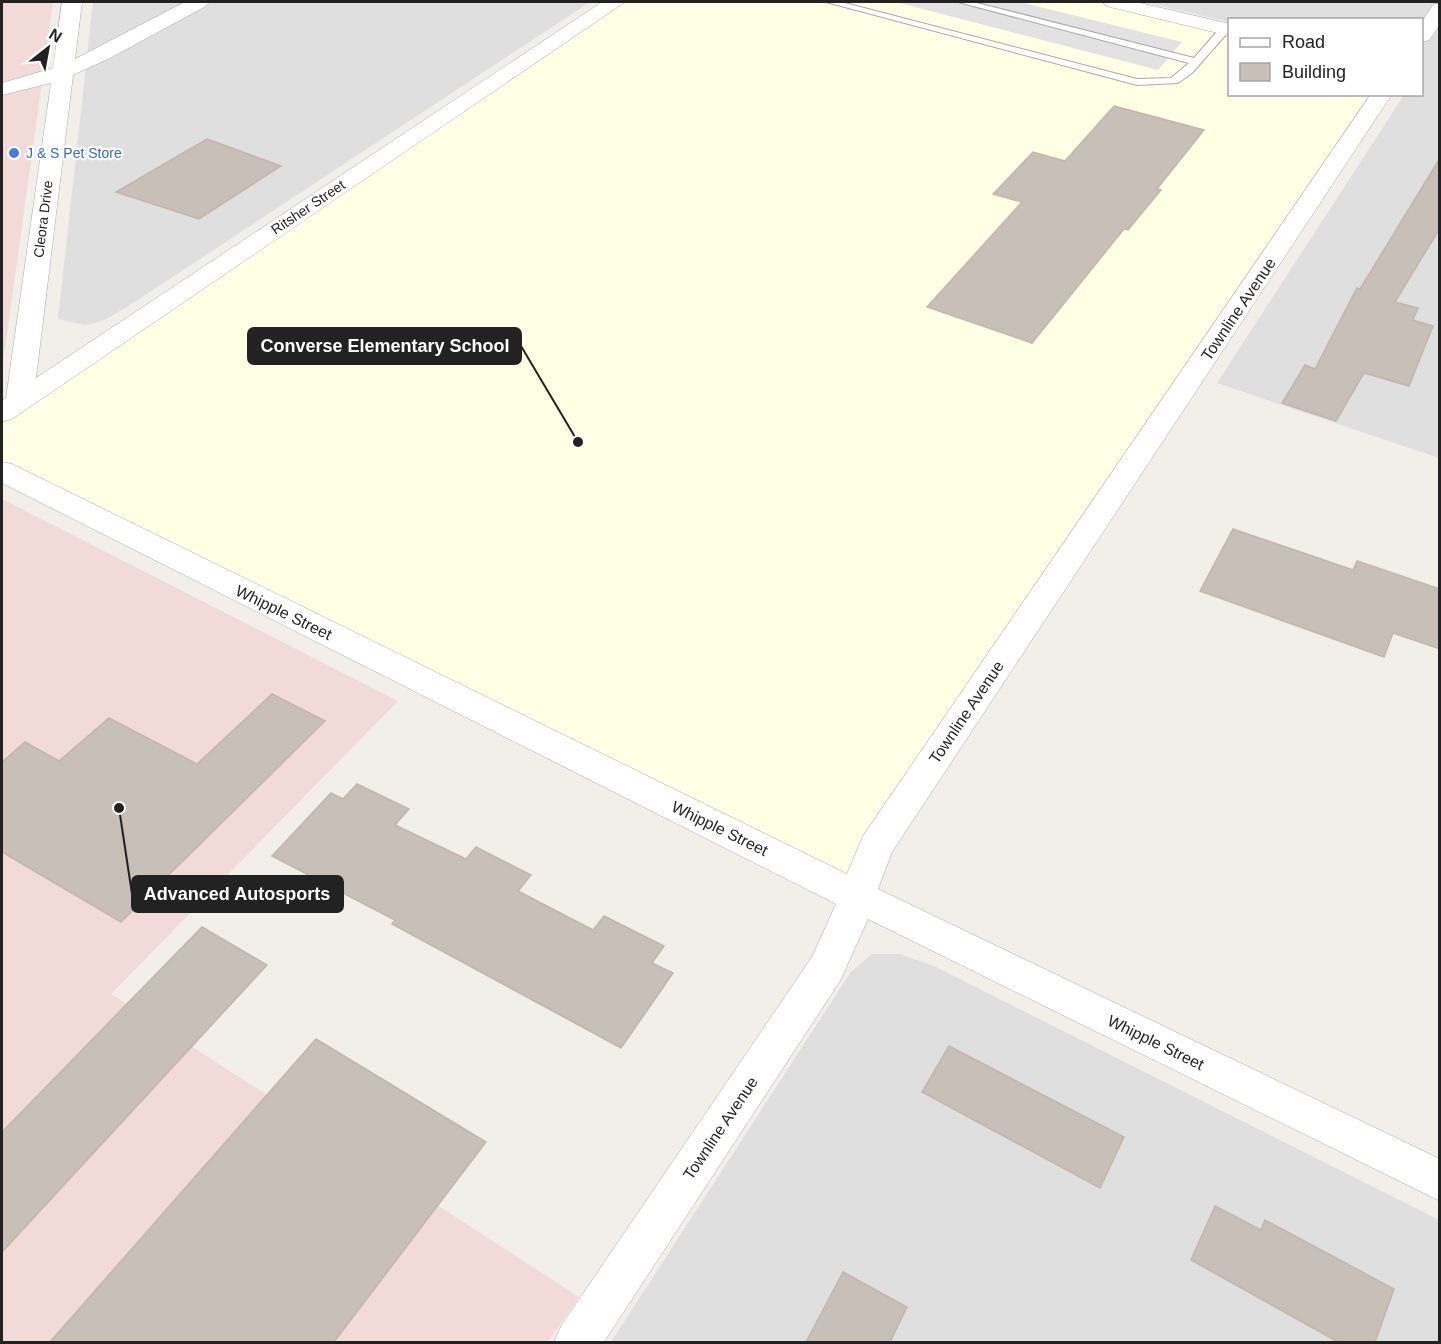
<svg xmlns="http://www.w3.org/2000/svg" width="1441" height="1344" viewBox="0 0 1441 1344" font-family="Helvetica,sans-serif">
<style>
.residential{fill:#e0dfdf}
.commercial{fill:#f2dad9}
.education{fill:#ffffe5}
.parking{fill:#e2e2e2}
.building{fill:#c7bfb8;stroke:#c4b6ab;stroke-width:1.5}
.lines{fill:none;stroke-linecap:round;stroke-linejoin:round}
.lane-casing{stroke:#a9a9a9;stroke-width:2}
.street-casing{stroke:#a9a9a9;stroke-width:1}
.lane{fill:#fff;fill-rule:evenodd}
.street{fill:#fff;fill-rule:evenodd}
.shop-dot{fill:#3f7fe0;stroke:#fff;stroke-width:2}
.labels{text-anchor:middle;stroke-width:4.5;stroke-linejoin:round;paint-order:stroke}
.far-shop-label{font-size:14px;fill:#366cbe;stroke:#fff;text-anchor:start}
.far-street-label{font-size:14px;fill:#222;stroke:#fff}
.street-label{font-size:16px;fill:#222;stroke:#fff}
.leader{fill:none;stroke:#222;stroke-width:2}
.callout-dot{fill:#222;stroke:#fff;stroke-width:2}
.callout{fill:#222;stroke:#222;stroke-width:2}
.callout-label{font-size:18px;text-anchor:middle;font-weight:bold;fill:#fff}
</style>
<rect width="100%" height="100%" fill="#f2efe9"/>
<g class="residential">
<path d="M93,2h497l-463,305 -23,13 -18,5 -28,-6z"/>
<path d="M1145,2h294v456l-222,-75 187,-288 18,-1v-74h-192l-1,2z"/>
<path d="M872,954h27l35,12 505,254v122h-828l239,-369z"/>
</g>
<g class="commercial">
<path d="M2,2h51l-51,368z"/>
<path d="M2,499l396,202 -287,293 468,303 -31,45h-546z"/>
</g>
<path class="education" d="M615,2h498l116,28 1,64 153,1 -527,801 -854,-425v-57z"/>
<path class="parking" d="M896,2h124l162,40 -24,28z"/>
<g class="building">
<path d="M1114,106l90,24 -47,59 4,1 -33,40 -4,-1 -92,114 -105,-36 95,-105 -29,-8 40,-42 32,9z"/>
<path d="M207,139l74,27 -82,53 -83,-27z"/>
<path d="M1440,158v70l-45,74 23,6 -5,12 20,6 -24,60 -45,-13 -28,48 -54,-18 23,-38 10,4 42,-81 3,1z"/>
<path d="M1233,529l120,41 4,-9 83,28v60l-47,-16 -9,24 -184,-66z"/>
<path d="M272,694l53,27 -204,201 -119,-70v-90l23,-20 34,19 50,-43 88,46z"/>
<path d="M357,784l52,25 -14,16 71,34 10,-12 55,28 -13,16 75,39 11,-14 60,30 -12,17 21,10 -52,75 -229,-124 3,-4 -123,-64 59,-63 12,6z"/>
<path d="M202,927l65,38 -265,287v-120z"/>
<path d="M316,1039l170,103 -152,200h-284z"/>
<path d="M949,1046l175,91 -24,51 -178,-96z"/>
<path d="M1215,1206l46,24 4,-10 129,69 -19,53h-37l-147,-82z"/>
<path d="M843,1272l64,35 -17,35h-84z"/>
</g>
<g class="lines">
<defs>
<path id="lane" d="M826,2h15l296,77 34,-1 18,-15 -231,-61h15l221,56 27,-31h8l1,3 -38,43 -14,10 -41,2z"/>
<g id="street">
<path d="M62,2h20l-7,57 110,-57h24l-3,4 -96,52 -37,17 -37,303 566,-376h23l-613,417 -10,3v-21l4,-3 45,-315 -49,12v-12l51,-15z"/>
<path d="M1103,2h33l94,22v12l-124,-30z"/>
<path d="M1440,3v22l-11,15 -7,2v-20l11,-17z"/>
<path d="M1371,94h21l-500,758 -14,37 562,270v42l-572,-282 -28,62 -236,361h-50l7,-16 251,-369 24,-53 -834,-421v-21l10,2 835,410 16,-38z"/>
</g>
</defs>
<use href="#lane" class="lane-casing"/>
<use href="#street" class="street-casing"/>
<use href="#lane" class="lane"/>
<use href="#street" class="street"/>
</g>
<circle class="shop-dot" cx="14" cy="153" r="6"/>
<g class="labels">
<g class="far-shop-label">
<text x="26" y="158">J &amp; S Pet Store</text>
</g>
<g class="far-street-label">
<text transform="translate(308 207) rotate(-34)" y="5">Ritsher Street</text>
<text transform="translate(43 219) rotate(-83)" y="5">Cleora Drive</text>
</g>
<g class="street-label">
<text transform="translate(1238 309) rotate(-56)" y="6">Townline Avenue</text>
<text transform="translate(284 612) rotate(26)" y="6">Whipple Street</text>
<text transform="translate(966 712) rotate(-56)" y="6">Townline Avenue</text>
<text transform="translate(720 828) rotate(26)" y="6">Whipple Street</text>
<text transform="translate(1156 1042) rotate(26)" y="6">Whipple Street</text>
<text transform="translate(720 1128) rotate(-56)" y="6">Townline Avenue</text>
</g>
</g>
<path class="leader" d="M578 442L521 346M119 808L132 894"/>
<g class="callout-dot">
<circle cx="578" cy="442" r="6"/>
<circle cx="119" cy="808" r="6"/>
</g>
<g class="callout">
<rect x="248" y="328" width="273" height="36" rx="6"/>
<rect x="132" y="876" width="211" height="36" rx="6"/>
</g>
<g class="callout-label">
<text x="385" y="352">Converse Elementary School</text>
<text x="237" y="900">Advanced Autosports</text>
</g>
<rect width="1441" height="1344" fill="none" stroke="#222222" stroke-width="6"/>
<rect x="1228" y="18" width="195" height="78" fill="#ffffff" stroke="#a7a7a7" stroke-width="1.5"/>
<rect x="1240" y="38" width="30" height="9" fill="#ffffff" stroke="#a7a7a7" stroke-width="1.5"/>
<text x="1282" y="48" font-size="18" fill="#222222">Road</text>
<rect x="1240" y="63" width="30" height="18" fill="#c7bfb8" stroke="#a7a7a7" stroke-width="1.5"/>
<text x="1282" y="78" font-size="18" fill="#222222">Building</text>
<g transform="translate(48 48) rotate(31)" stroke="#ffffff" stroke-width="4.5" paint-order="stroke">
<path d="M0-4.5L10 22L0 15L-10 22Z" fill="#222222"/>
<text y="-9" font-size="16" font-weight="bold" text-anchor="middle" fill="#222222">N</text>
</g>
</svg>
